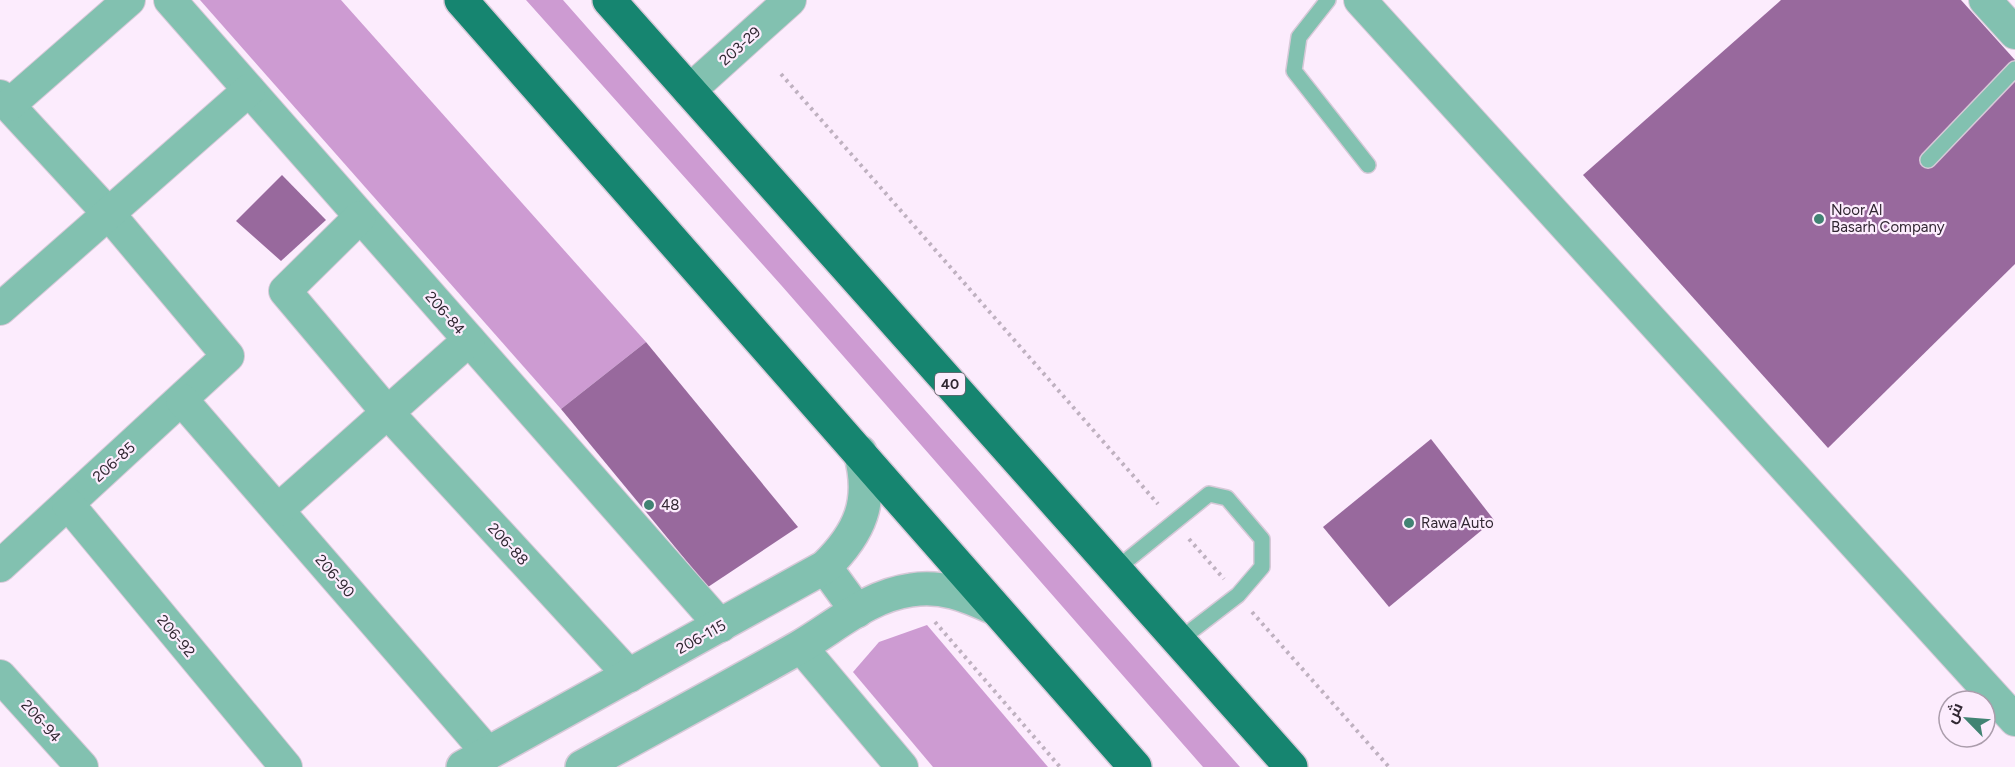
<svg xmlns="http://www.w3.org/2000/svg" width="2015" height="767" viewBox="0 0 2015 767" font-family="Figtree,Cairo,sans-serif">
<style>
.forest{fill:#cd9bd2}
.building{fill:#98699d}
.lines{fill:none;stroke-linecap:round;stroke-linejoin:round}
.service-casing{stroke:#d7c9d8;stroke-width:18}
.minor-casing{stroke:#d7c9d8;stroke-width:34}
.tertiary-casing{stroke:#d7c9d8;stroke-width:36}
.trunk-casing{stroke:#d7c9d8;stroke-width:36}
.path{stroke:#bfb1c0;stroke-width:4;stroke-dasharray:3 4.5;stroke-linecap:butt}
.service{stroke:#82c1b0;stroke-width:15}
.minor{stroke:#82c1b0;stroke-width:32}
.tertiary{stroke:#82c1b0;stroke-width:33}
.trunk{stroke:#168570;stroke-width:33}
.poi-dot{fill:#418373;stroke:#fcecfd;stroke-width:2}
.labels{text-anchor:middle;stroke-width:4.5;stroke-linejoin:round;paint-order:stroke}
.shield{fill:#fcecfd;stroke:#6e626f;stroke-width:1.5}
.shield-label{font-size:14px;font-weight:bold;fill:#312732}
.street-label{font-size:15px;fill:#312732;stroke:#fcecfd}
.poi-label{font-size:15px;fill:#312732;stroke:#fcecfd;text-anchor:start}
</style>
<rect width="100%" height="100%" fill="#fcecfd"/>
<g class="forest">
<path d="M200,0h141l305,342 -85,67z"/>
<path d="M526,0h37l677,767h-37l-422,-482z"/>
<path d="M927,625l121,142h-115l-80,-95 26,-30z"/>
</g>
<g class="building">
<path d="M1781,0h180l54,60v204l-187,184 -245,-273z"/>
<path d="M282,175l44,45 -45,41 -45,-40z"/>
<path d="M646,342l152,185 -90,60 -147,-178z"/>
<path d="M1431,439l63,81 -105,87 -66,-80z"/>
</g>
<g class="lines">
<defs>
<g id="service">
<path d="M1328,0l-29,37 -5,34 74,94"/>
<path d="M1928,160l87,-91"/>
<path d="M1115,570l94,-76 18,4 35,41v28l-24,28 -60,46"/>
</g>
<g id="minor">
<path d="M170,0l551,626"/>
<path d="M1360,0l655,720"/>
<path d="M1985,0l30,33"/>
<path d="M689,91l101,-91"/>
<path d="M0,96l108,117 120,143 -228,210"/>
<path d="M9,105l120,-105"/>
<path d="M360,217l-75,74 102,121 243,264"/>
<path d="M0,309l249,-219"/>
<path d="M182,400l306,353"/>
<path d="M68,504l218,263"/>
<path d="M278,510l191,-170"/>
<path d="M801,647l101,120"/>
<path d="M0,676l82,91"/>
</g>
<g id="tertiary">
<path d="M825,567l32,44"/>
<path d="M463,767l362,-200c35,-34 49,-66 35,-115"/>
<path d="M582,767c72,-40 144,-78 216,-119 37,-21 69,-52 113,-58 31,-5 55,5 83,18"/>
</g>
<g id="trunk">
<path d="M461,0l674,767"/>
<path d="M609,0l682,767"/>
</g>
</defs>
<use href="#service" class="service-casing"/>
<use href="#minor" class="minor-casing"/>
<use href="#tertiary" class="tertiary-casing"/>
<use href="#trunk" class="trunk-casing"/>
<g class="path">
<path d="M781,74l377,430"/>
<path d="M1189,539l35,40"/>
<path d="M1252,612l137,155"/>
<path d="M935,622l125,145"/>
</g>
<use href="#service" class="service"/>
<use href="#minor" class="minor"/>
<use href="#tertiary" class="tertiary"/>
<use href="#trunk" class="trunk"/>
</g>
<g class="poi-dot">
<circle cx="1819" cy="219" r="6"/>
<circle cx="649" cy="505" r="6"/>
<circle cx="1409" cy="523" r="6"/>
</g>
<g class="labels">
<rect class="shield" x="935" y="373" width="30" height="22" rx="4.5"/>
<g class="shield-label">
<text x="950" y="389">40</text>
</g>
<g class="street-label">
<text transform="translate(740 46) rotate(-42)" y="5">203-29</text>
<text transform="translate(445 313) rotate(49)" y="5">206-84</text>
<text transform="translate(114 462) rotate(-42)" y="5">206-85</text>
<text transform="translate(508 544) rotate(47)" y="5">206-88</text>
<text transform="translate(335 576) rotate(49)" y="5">206-90</text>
<text transform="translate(176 636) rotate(50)" y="5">206-92</text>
<text transform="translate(701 637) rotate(-29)" y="5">206-115</text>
<text transform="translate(41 721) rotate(48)" y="5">206-94</text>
</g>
<g class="poi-label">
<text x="1831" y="215">Noor Al<tspan x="1831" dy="17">Basarh Company</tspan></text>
<text x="661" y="510">48</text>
<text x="1421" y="528">Rawa Auto</text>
</g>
</g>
<g transform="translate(1967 719) rotate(295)"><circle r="28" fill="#fcecfd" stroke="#ab9dac" stroke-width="1.5"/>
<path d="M0-4.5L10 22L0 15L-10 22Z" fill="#418373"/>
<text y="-9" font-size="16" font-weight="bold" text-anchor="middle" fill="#312732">ش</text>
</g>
</svg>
